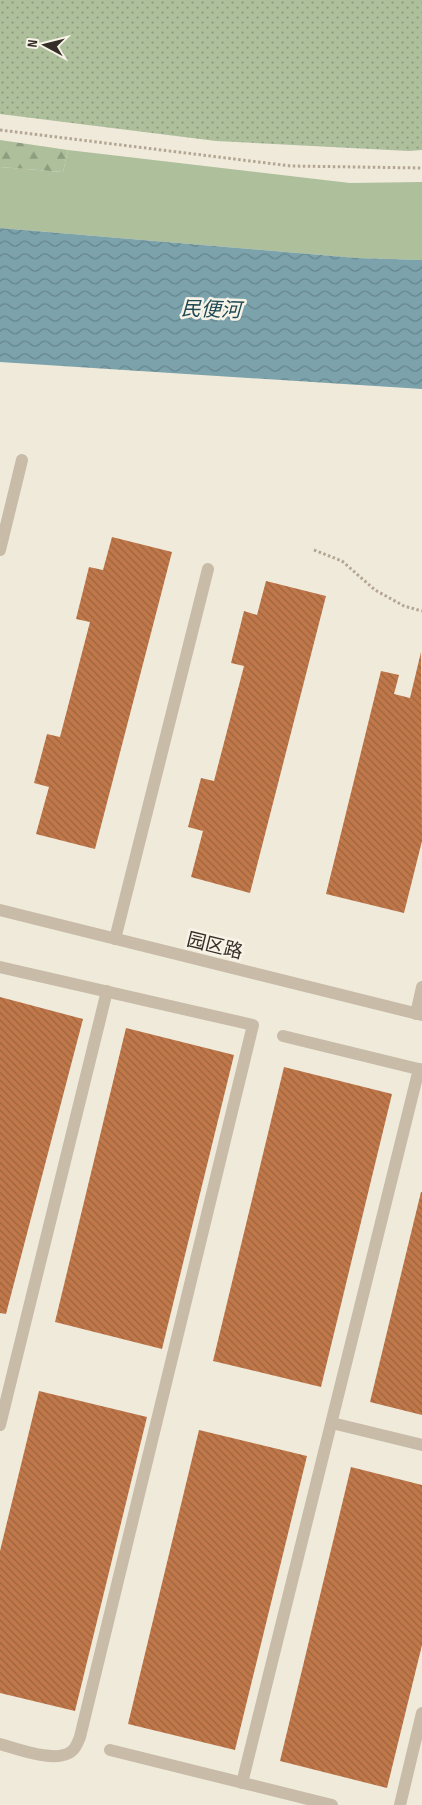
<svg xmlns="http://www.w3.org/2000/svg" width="422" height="1805" viewBox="0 0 422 1805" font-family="'Sofia Sans Condensed','Noto Sans SC',sans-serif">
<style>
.grass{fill:#aebf9c}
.forest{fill:url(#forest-firs)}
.garden{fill:url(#garden-dots)}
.water{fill:url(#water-waves)}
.building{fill:url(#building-back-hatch)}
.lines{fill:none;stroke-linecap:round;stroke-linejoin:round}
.path{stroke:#b4a692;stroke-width:3;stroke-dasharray:2.5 2.5;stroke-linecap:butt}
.service{stroke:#c8bba8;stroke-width:12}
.minor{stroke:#c8bba8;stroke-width:12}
.labels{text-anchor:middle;stroke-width:5;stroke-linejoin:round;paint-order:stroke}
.street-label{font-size:19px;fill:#352e28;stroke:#f8f3e7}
.water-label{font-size:20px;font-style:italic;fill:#1f4954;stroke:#f8f3e7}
</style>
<defs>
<pattern id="forest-firs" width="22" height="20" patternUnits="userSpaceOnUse" patternTransform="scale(1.25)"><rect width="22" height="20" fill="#aebf9c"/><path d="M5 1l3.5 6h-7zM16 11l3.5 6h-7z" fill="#8e9c7f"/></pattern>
<pattern id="garden-dots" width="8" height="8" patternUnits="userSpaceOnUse" patternTransform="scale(1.25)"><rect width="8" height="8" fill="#aebf9c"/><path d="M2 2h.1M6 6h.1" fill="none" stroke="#8e9c7f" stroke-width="1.8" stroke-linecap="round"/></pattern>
<pattern id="water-waves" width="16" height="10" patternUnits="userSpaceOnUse" patternTransform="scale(1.25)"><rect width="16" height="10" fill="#7ca3ac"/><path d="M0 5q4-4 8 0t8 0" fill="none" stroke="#66858c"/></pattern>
<pattern id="building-back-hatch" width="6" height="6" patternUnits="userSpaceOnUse" patternTransform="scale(1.25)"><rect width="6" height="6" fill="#c0784a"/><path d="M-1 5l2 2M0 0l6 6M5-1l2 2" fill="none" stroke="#9d633e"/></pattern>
</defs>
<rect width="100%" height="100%" fill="#f0eadb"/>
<path class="grass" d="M68,150l282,33 72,-1v78l-65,-2 -357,-30v-61l63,5z"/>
<path class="forest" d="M0,140l68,10 -5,22 -63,-5z"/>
<path class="garden" d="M0,0h422v150l-13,1 -193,-10 -216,-27z"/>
<path class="water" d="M0,228l357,30 65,2v129l-422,-27z"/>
<g class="building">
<path d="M112,537l60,15 -77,297 -59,-15 13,-47 -15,-4 13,-49 13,3 30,-115 -14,-3 13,-52 14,3z"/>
<path d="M266,581l60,15 -76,297 -59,-16 12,-46 -15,-4 13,-49 13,3 30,-115 -13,-3 13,-52 13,4z"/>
<path d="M421,652l1,189 -18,72 -78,-19 55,-223 18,4 -5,19 16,4z"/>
<path d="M0,997l83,22 -77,295 -6,-1z"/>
<path d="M126,1028l108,27 -72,294 -107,-27z"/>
<path d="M284,1067l108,27 -71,293 -108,-26z"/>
<path d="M421,1192h1v223l-52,-13z"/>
<path d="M39,1391l108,26 -72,294 -75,-18v-142z"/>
<path d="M199,1430l108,26 -72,294 -107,-26z"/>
<path d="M351,1467l71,18v160l-35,143 -107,-27z"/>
</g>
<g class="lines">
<g class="path">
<path d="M0,130l291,36 131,2"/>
<path d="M314,550l28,11 33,29 29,16 18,5"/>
</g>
<g class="service">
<path d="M115,939l93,-370"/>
<path d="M0,967l253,58 -173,712c-2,5 -4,11 -8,14 -15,13 -54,-2 -72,-7"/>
<path d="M283,1036l139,34"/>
<path d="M332,1423l90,22"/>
<path d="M0,1425l107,-434"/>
<path d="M110,1750l222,55"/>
<path d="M242,1783l177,-714"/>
<path d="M400,1805l22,-92"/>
</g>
<g class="minor">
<path d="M0,550l22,-90"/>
<path d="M0,910l422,105"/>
<path d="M416,1014l6,-27"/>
</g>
</g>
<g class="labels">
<g class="street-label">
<text transform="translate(215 945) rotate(14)" y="7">园区路</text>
</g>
<g class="water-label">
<text transform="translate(211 309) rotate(2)" y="7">民便河</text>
</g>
</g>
<g transform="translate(45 45) rotate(277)" stroke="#f8f3e7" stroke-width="4" paint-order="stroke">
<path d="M0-4L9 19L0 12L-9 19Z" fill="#352e28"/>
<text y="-8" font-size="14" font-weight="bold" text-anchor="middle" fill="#352e28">N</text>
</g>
</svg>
